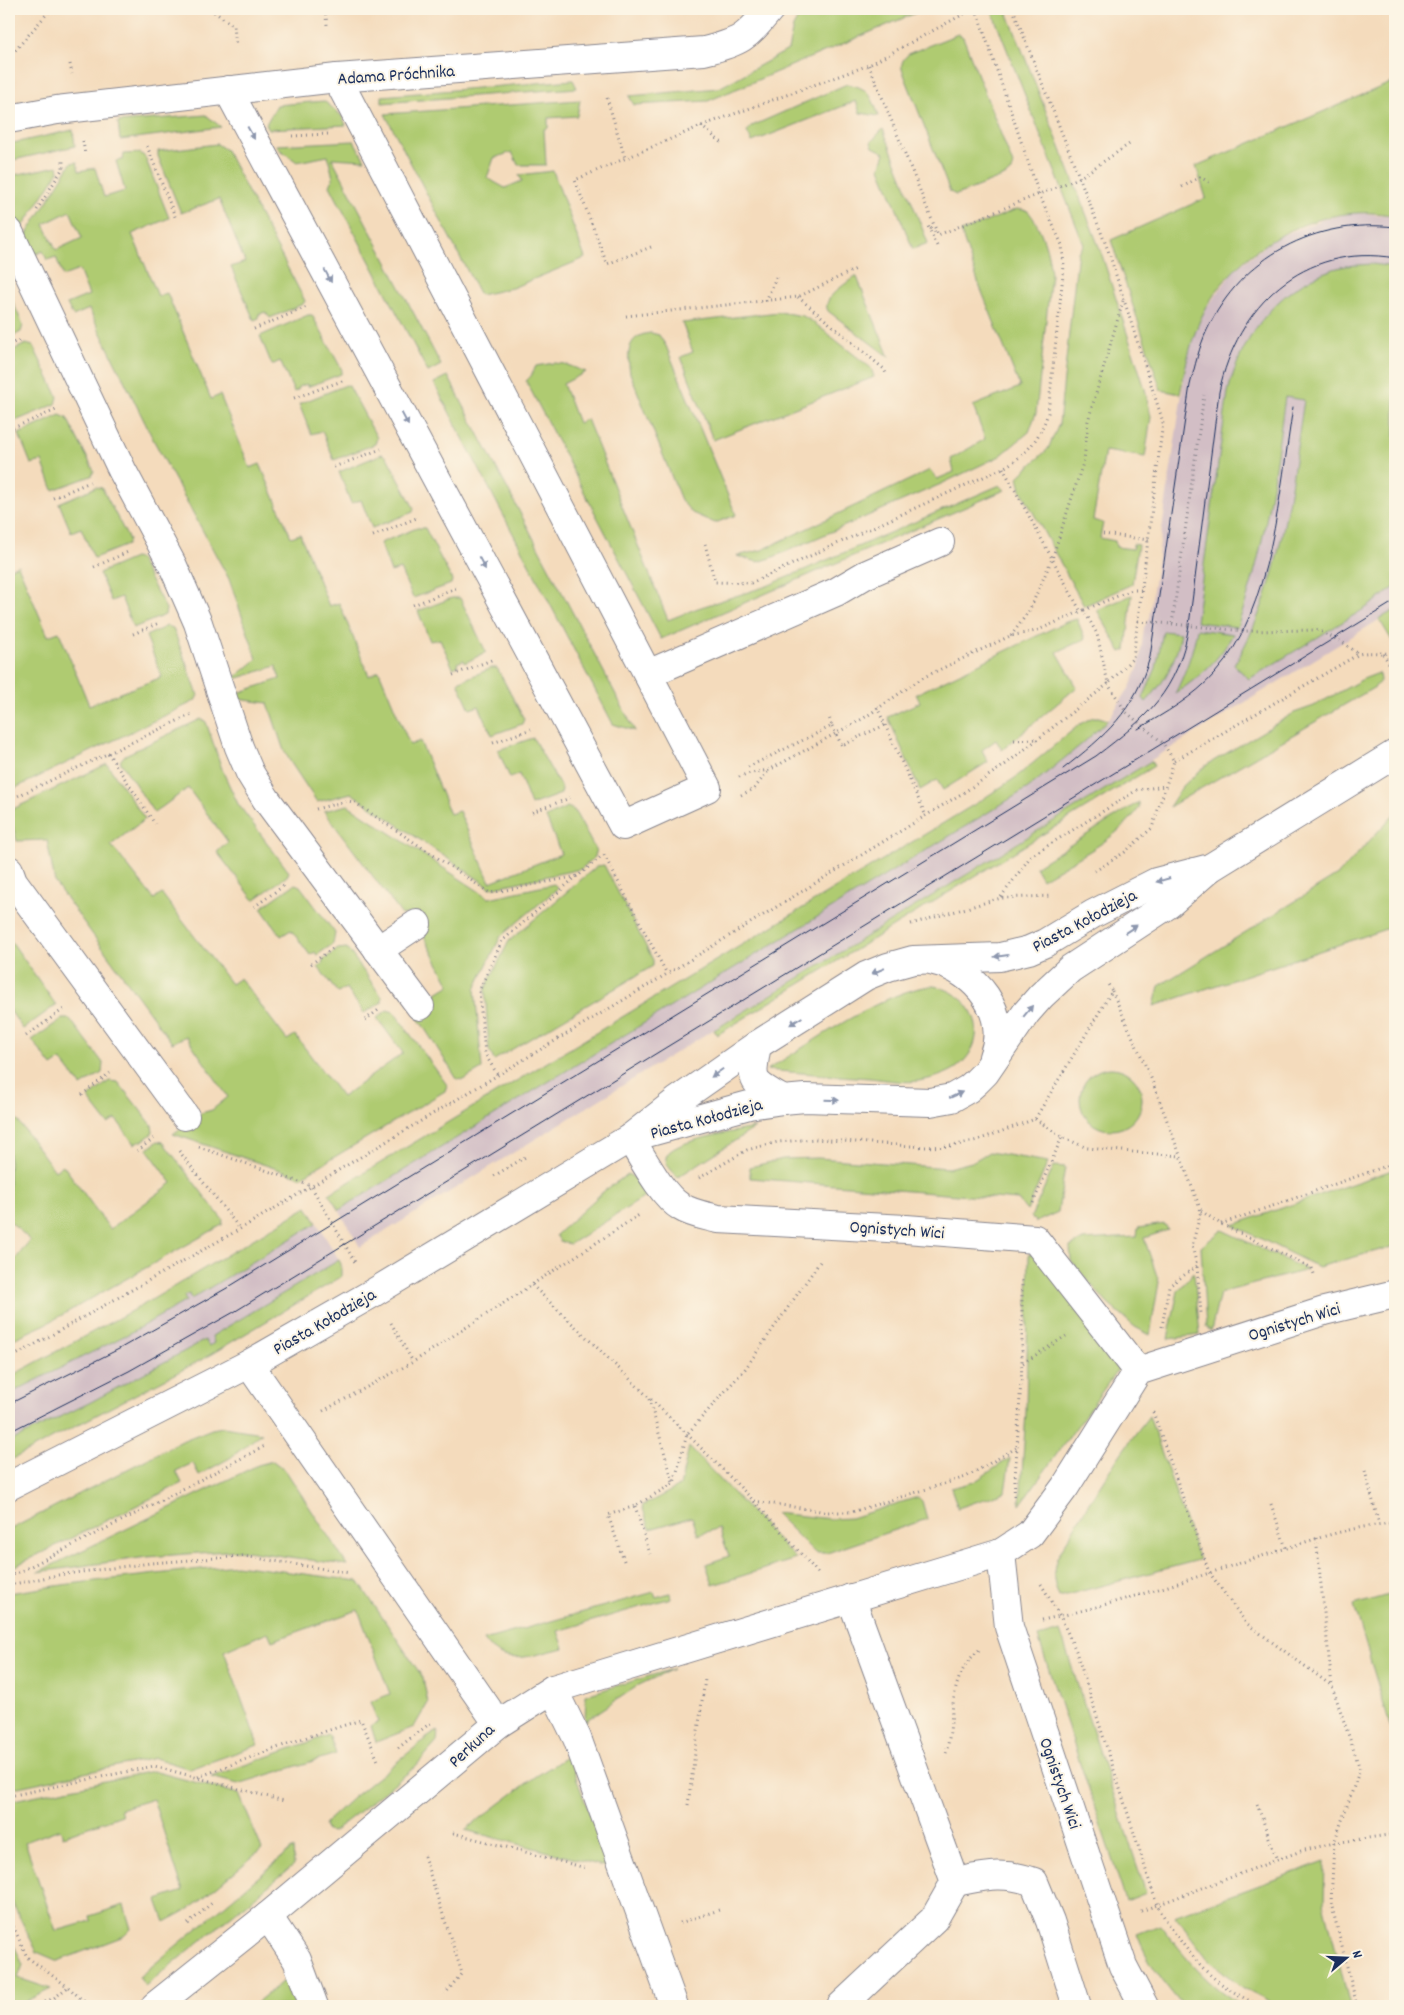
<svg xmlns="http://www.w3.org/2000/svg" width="1404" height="2015" viewBox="0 0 1404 2015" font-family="Dekko,sans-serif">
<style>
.industrial{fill:#d2bec5}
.green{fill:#afcb71;stroke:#657d68;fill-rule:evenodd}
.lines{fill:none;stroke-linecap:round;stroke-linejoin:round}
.minor-casing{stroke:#88858d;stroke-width:30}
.path{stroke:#88858d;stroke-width:3;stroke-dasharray:1 4;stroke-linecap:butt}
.minor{stroke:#fff;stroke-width:28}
.tram{stroke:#1b2f5e;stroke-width:1}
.path-bridge{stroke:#88858d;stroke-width:3;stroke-dasharray:1 4;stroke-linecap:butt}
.oneway{fill:#8d97ae}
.labels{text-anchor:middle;stroke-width:4;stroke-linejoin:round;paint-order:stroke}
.street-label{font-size:18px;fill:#1b2f5e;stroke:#fcf5e5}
</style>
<rect width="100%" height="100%" fill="#fcf5e5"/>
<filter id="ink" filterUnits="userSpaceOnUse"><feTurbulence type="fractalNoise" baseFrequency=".02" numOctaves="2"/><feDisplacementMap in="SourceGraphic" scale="10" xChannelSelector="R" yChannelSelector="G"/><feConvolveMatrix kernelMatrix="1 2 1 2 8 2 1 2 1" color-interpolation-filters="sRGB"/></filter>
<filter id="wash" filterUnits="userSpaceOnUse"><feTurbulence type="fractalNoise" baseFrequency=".0096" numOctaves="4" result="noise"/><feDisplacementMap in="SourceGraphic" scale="20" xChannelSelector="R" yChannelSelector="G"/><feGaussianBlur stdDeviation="1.12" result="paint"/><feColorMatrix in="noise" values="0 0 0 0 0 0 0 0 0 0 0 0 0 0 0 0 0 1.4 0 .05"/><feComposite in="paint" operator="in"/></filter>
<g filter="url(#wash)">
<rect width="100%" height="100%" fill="#f4dbbc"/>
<g class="industrial">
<path d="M1353,213l42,3v394l-1035,637 -21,-37 689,-422 54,-44 26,-24 22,-33 9,-21 5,-38 5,-10 38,-259 7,-25 12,-25 28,-39 41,-32 50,-19z"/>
<path d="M317,1223l22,37 -127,76 3,7 -6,3 -4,-6 -114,62 -82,40v-48l177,-93 -3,-4 6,-3 2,4z"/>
</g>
<g class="green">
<path d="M803,9h122l-217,92 -74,4 -5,-9 90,-8 69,-38 5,-23z"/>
<path d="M991,9h15l95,243 44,137 6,28 -6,40 -40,-6 -12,69 10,3 -3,15 15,3 1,6 17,2v-5l5,1 -6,39 -48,22 -63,-116 -3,-13 30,-28 11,-25 18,-164 1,-8 6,-7z"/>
<path d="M958,34l5,3 50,128 -2,6 -6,5 -49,19 -6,-3 -48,-123c-1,-8 2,-11 8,-16z"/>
<path d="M573,80l4,8 -195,15v-7z"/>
<path d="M1395,81v135c-72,-16 -157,30 -190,94 -14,26 -19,55 -25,84l-19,-4 -50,-150 95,-42 -10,-32z"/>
<path d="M847,84c23,4 24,12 32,32l-19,-3 -4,-12 -104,41 -5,-10 5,-6z"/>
<path d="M580,100l-3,16 -29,2v10l-4,1 2,36h-28l-6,-13 -18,6 -7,20 18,10 17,-7 -3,-6 34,-4 32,87 -73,30 -32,7 -95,-181z"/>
<path d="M324,101l18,15 4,9 -77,4 -3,-5 11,-19z"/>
<path d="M206,115l15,12 -101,13 -2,-18z"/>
<path d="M883,129l45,114 -15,6 -33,-81 5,-15 -12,-6 -2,-5z"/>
<path d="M73,130l2,16 -66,15v-17z"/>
<path d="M354,141l11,19 -33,-2 109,207 -13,7 -98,-186 3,-8 -5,-22 -31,6 -18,-13 -2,-4z"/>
<path d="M217,144l9,6 79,151 -2,3 -33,14 -5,-6 -7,3 1,3 -5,2 -23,-53 14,-5 -26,-63 -38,14 -23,-57v-5z"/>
<path d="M140,153l5,4 24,61 -37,16 26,62 9,-3 44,106 9,-4 30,73 10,-4 31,73 9,-3 29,72 10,-3 30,73 10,-5 31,74 10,-4 30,73 9,-3 31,71 71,-28 -15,-37 21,-10 7,3 22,41 -1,6 -14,12 -90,19 -140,-95 -34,9 -26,-39 -8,-15 -15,-45 -31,-4 -2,-5 45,-15 -4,-13 -44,14 25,-21 -28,-80 -75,-138 -65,-132 -16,7 -6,-12 22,-9 -10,-25 -16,6 -7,-19 -9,3 -4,-9 -11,5 -7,-19 46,-74 6,-1 2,9 16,-3 9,29 21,-6 -9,-30 7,-1 1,-6zM70,211l12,27 -26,12 -12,-26z"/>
<path d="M58,166l1,5 -39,60 -11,-34v-21z"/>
<path d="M1017,209l11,2c14,17 21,42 23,63l-15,139 -7,19 -29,24 -59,28 -170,74 -13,4 -21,-6 25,-6 168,-80 7,9 17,-7 -3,-13 34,-20 -12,-33 47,-19 -42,-105 -17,-50z"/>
<path d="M1372,264l23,3v320l-26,19 -120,73 -15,-14c48,-79 56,-176 70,-265l-19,-3c-11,78 -20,156 -48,230l-41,-5 32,-230c14,-59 55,-112 117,-126 9,-1 18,-1 27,-2z"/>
<path d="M854,277h3l32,80 -61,-46c-7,-13 17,-26 26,-34z"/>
<path d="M9,293l14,32 -2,7 -12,6z"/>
<path d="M779,312l24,4 10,6 58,46 3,9 -161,63 -32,-83 12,-5 -11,-29z"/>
<path d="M308,315h4l30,55 -1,4 -34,13v-3l-9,3 1,2 -5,3 -14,-31 -8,4 -12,-29z"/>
<path d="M651,333l8,2 7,11 70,169 -21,8 -23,-10 -11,-13 -51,-127c-3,-20 -3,-38 21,-40z"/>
<path d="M26,344l7,2 25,51 -2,7 -43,18 -4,-11v-59z"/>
<path d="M554,363l11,1 21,8 -23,12 15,39 9,-4 81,201 30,-12 69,-22 233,-101 5,5 -344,149 -135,-258 5,-5 5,-10z"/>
<path d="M448,376l187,355 -22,-7 -179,-341z"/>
<path d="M346,385l3,1 28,52 -2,6 -41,16 -12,-29 -11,3 -12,-30z"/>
<path d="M60,415l7,3 27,53 -3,5 -38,14 -11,-29 -11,3 -12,-30z"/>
<path d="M382,454l5,3 27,51 -1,4 -41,16 -11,-28 -10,3 -12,-31z"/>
<path d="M96,487l6,1 27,52 -2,5 -33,13 -13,-30 -10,4 -12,-29z"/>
<path d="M417,528h8l27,52 -1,4 -38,14 -13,-29 -9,3 -11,-29z"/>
<path d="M134,558l5,1 27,50 -1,6 -32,13 -12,-31 -10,4 -12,-28z"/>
<path d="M18,565l30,71 11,-4 30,73 73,-28 -16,-41 21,-10 6,2 25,67 -3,6 -186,90v-222z"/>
<path d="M1132,595l-6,55 -5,2 -24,-42z"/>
<path d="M452,598h8l26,54 -21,11 -1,-3 -7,3 1,3 -5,2 -13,-29 -10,2 -12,-30z"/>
<path d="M1395,610v34h-1l-15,-25z"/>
<path d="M1077,619l8,20 -28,13 20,35 -75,63 -6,-10 -14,10 6,12 -45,28 -6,-10 -17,10 -32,-73 32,-15 -4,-8 150,-72z"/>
<path d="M1197,629l36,5c-13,26 -34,43 -58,60 10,-21 18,-41 22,-65z"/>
<path d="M1163,631l18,2c-5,27 -15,48 -35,69l-3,-4 13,-30z"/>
<path d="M492,668h5l27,51 -2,5 -30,11 -13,-29 -9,3 -12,-27z"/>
<path d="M1379,673l1,8 -5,6 -206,120 13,-20 23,-21 89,-53 20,-7 49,-27z"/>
<path d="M1093,717h6l9,3 -26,24 -54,44 -689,422 -10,-16 646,-390 40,-26 65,-54z"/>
<path d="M201,719l5,3 17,50 15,32 51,68 -2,4 -33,24 -37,-48 11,-10 -40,-54 -34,25 -34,-52 5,-6z"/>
<path d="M533,738l29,51 -1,5 -30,11 -12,-31 -9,4 -12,-28z"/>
<path d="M1151,761l3,5 -437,269 -3,-5z"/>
<path d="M107,764l38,55 -34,26 43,54 8,-5 69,90 9,-6 47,62 8,-5 47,62 61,-44 -26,-35 10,-8 7,2 53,73 -2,6 -144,86 -128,-43 28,-21 11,-3 16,-13 -42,-61 -14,7 -117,-160 -8,-43 -30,1 -8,-28 4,-4z"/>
<path d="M1139,802v6c-23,33 -63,50 -97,71l-7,-12z"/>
<path d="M348,805l141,93 65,-14 4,4 -57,48 -26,53 7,80 -19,11 -6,-1 -39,-61 9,-19 23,-14 -26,-48 4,-8 -11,-17 -15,3 -78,-104z"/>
<path d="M1395,813v113l-241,80 5,-20 180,-112z"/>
<path d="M604,865l49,95v6l-159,94 -5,-10 -4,-61 24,-48 88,-75z"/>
<path d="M295,884l5,2 35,47 -2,11 -16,11 -2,-3 -5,3 -19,-25 -10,6 -20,-28z"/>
<path d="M9,938l47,67 -33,24 -14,-20z"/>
<path d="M347,948l35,49v5l-18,11 -18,-25 -8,5 -20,-26 5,-4 -1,-2 16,-12z"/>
<path d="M934,986c42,8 59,54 22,82 -9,6 -22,10 -32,12 -17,4 -36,0 -54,-2 -34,-2 -69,-5 -103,-8 40,-24 122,-83 167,-84z"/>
<path d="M62,1019h8l33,44 -1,10 -21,13 -20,-26 -9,6 -20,-26z"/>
<circle cx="1111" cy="1099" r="31"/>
<path d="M109,1081l9,1 34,43 1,8 -12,9 -1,-2 -6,4 -18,-25 -8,5 -20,-26z"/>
<path d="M9,1109l46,62 8,-6 47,64 62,-46 -25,-34 11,-8 5,1 56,73 4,5 -1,5 -176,99 -37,17v-73l21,-28 -19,-18 -2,1z"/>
<path d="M755,1128l-77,49c-6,-6 -13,-12 -12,-20 4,-17 73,-26 89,-29z"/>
<path d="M989,1152l59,10 -21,49 -9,-11 -268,-22v-11l33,-8 35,-1 130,10 24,-6z"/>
<path d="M1054,1166l11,1 -7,45 -22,10 -5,-5z"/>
<path d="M1395,1169v77l-77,21 -85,-42z"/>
<path d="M628,1174l16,10 7,9 -81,51 -10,-3 -4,-6 48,-44z"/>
<path d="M307,1207l10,16 -126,76 -2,-5 -5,2 2,5 -54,31 -123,62v-17l139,-75z"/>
<path d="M1165,1224l3,6 -24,8 15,44 -9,53 -15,-8 -28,-24 -36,-42 -1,-14 13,-7 54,-3 1,-9z"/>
<path d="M1222,1230l85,40 -87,23 -9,38 -5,-4 -5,-80z"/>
<path d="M1029,1254h7l83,114 -99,137 6,-93z"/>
<path d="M339,1260l2,4v13l-138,82 -194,102v-19l82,-40 114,-62 4,6 5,-3 -2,-7z"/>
<path d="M1194,1272l6,63 -32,4 10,-48z"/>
<path d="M1149,1416l50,144 -140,37c-6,-15 -7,-24 -2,-39 28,-50 56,-97 92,-142z"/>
<path d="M223,1427l39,6 -32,25 -31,17 -6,-12 -17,8 6,12 -173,86v-39l175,-90 28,-11z"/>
<path d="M689,1447l107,112 -83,26 -7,-21 23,-8 -10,-28 -21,7 -6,-18 -42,12 -8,-23 38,-20z"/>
<path d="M1010,1458l-5,34 -47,16 -7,-20 23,-6z"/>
<path d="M273,1461l13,10 61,94 -108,-15 -92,7 -109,15 220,-107z"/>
<path d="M918,1497l4,4 5,18 -100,34h-12l-40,-40 56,6 20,-1z"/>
<path d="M236,1565l122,16 65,97 5,25 -14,24 -38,15 -5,-16 7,-4 -8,-20 20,-8 -32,-84 -86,31 -4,-9 -44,19 34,94 -68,24 -35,-11 -146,31v-196l60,-9z"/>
<path d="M654,1592l2,5 14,-4 1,5 -113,33 6,17c-30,6 -61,22 -80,-8z"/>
<path d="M1395,1593v135l-4,1 -37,-124z"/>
<path d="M1060,1631l86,262 -20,8 -88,-264z"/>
<path d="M673,1669l-34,16 -54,36 1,-26z"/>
<path d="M438,1731l-1,11 -23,26 -81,64 -7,-1 -2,-7 27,-25 77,-62z"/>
<path d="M329,1735l7,19 -98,30 -27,-7z"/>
<path d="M568,1756l42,112 -145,-38 70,-53z"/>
<path d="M153,1771l86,23 23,55 -71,59 -26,14 -8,-22 26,-9 -30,-92 -33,10 2,6 -59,21 -3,-7 -35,13 31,89 35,-10 -1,-5 34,-11 7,24 -7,7 -66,25 -21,-9 -28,-56v-95z"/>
<path d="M293,1848l1,17 -149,121 -6,-9z"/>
<path d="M1325,1861l-1,42 26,103h-73l-35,-18 -34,-29 -33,-43z"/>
<path d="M1160,1925c25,32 48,62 84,81h-61c-19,-22 -36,-44 -46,-72z"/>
<path d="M9,1934l14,31 -5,13 33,11 -35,17h-7z"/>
<path d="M288,1981l10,25h-46l30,-24z"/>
</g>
</g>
<g filter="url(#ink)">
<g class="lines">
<defs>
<g id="minor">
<path d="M228,90l395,736 84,-38 -370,-710"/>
<path d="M9,119l48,-9 280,-32 367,-27c37,-9 42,-13 66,-42"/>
<path d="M9,232l113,238 51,96 25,57 41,124 11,26 16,26 154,207"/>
<path d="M648,674l188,-82 29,-17 75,-33"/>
<path d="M9,870l4,11 172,235"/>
<path d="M378,950l39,-26"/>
<path d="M934,961c42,10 76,52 59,96"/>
<path d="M757,1045c-7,38 -6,36 26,55"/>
<path d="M643,1134l106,-29 34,-5 22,-2 125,4 22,-4 16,-9 8,-7 9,-9 41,-60 15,-17 29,-27 99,-65 41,-36 185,-114"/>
<path d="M630,1138c12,19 32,58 51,69 11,7 25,9 37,12l188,10 129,10 103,132"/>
<path d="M249,1364l249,360"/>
<path d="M9,1486l240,-122 124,-71 257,-155 47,-37 80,-56 109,-69 22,-9 25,-7 87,-3 29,-7 16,-7 48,-29 63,-32 54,-14"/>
<path d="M1001,1553l8,74 114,339 21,40"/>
<path d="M851,1598l104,284c31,-6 48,-11 79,0l16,39 27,85"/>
<path d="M553,1689l24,49 97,268"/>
<path d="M268,1916l29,44 17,46"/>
<path d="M155,2006l113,-90 230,-192 55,-35 448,-136 29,-19 35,-47 73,-116 186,-60 71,-17"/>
<path d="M841,2006l93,-87 21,-37"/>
</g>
</defs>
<use href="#minor" class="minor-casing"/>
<g class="path">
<path d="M210,9l24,17 2,20"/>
<path d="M325,9l2,16"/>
<path d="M1013,9l95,241 55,172 -30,236 -25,26"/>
<path d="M12,54l39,-45"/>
<path d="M70,64l2,10"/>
<path d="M869,65l69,170 141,-57 52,-35"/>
<path d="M607,98l18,60"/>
<path d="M701,126l21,17"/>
<path d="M292,136l36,-2"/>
<path d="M83,141l2,14"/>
<path d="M147,146l29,73"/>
<path d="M1182,187l18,-10 9,5"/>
<path d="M37,210l26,-42v-10"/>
<path d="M935,232l-7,-6 9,20"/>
<path d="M651,247l-44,17 -32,-84 126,-54 168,-61 104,-56"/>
<path d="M798,297l86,72 3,7"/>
<path d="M766,301l11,-26"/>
<path d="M626,316l172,-19 60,-29"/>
<path d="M254,329l53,-22"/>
<path d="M9,345l13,-6"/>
<path d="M294,398l51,-18"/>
<path d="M13,428l43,-18"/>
<path d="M334,467l47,-18"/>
<path d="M1003,468l78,144"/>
<path d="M53,498l37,-16"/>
<path d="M1103,534l46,6"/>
<path d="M373,536l46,-19"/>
<path d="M705,544l10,38 36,1 252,-115c24,-13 37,-30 45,-55l16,-147 -2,-21 -23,-51 -63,-185"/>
<path d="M94,567l34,-15"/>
<path d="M413,605l43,-17"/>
<path d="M1084,610l48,-20h9"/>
<path d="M1138,621l34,3 32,-229"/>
<path d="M1172,624l72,7 74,-1 24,12 17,12"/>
<path d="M133,634l26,-11"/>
<path d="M1011,636l18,-25 23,-52 32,-99 4,-39 35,-120"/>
<path d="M1383,654l12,18"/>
<path d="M453,675l41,-16"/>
<path d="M877,707l49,109"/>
<path d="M861,736l24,-11"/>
<path d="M1014,740l23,-1"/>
<path d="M493,743l38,-14"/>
<path d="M108,753l47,71"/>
<path d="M1174,761l185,-107c12,-3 24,0 36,-1"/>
<path d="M748,767l84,-41 -3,-9"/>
<path d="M739,777l7,-3 23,-4 95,-52 58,-40 88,-42 26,-5 48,-21 13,24 11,49"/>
<path d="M741,795l13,-6 15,-19"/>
<path d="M9,800l183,-86"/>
<path d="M316,809l31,-8 7,1 136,91 88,-17 25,-21"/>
<path d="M532,812l38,-14"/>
<path d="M604,855l63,119"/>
<path d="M1001,897l30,-41 106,-66 28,-4"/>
<path d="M254,907l32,-23"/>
<path d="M911,924l90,-26 52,-2"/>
<path d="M311,964l22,-16"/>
<path d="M1112,991l39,87 50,133 -9,35 5,20 4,47"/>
<path d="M365,1020l15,-11"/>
<path d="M26,1036l38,-27"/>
<path d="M497,1074l-12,-20 -6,-63 23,-50 75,-65"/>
<path d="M82,1095l28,-22"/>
<path d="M1035,1119l27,18 25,11 93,8"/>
<path d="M199,1147l112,39 45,78"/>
<path d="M137,1151l20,-15"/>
<path d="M179,1151l61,78"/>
<path d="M494,1176l33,-20"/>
<path d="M699,1178l48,-28 31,-8 37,-3 110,8 27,-1 26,-6 57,-21 77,-128 -4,-7"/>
<path d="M1033,1203l29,-66"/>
<path d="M1201,1211l20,13 91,44 3,9"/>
<path d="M1221,1224l174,-61"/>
<path d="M532,1285l155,149 67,67 64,72"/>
<path d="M391,1323l22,39"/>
<path d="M1162,1327l7,-41 28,-20"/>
<path d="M9,1359l231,-130 427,-255 299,-183 40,-27 102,-80 18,28 37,31 11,18 -22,67 -27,24 -30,19"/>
<path d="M1023,1363l43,-27"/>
<path d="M649,1399l24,83"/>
<path d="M323,1411l90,-49 226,-147"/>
<path d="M1153,1412l56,160 37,51 86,63"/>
<path d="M1365,1471l14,53"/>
<path d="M1014,1496l8,-132v-84"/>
<path d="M754,1501l73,11h25l114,-35 50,-29"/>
<path d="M1271,1504l15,44"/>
<path d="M635,1506l15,48"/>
<path d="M1316,1538l16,148 28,83 -26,74 -3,60 26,103"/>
<path d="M624,1561l-16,-46 27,-9 39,-23 13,-49 58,-65 77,-110"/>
<path d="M9,1577l122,-61 134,-70"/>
<path d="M1041,1584l19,32 16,35 81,254c13,23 30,46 48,65 15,15 36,27 55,36"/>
<path d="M9,1585l49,-10 93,-12 92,-7 107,17"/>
<path d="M1042,1620c75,-16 148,-41 220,-64 44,-14 87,-30 133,-33"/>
<path d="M398,1748l35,-27"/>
<path d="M946,1753c10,-38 0,-74 33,-103"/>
<path d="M198,1777l103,-38 60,-19 18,43"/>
<path d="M9,1796l145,-30 130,35"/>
<path d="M1257,1804l20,56"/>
<path d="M688,1805l17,-126"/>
<path d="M453,1833l133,35"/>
<path d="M424,1856l38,117 -17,21"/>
<path d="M1141,1911l160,-60 33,-8 61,-9"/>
<path d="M9,1917l18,40 41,30 21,19"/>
<path d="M680,1923l42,-14"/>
<path d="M188,1924l25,-22"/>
<path d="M36,2006l18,-8 14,-11"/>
</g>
<use href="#minor" class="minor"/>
<g class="tram">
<path d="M1138,729c27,-16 56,-32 77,-56 57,-62 65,-185 78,-266"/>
<path d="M1063,769c43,-34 71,-57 87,-112l40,-272c5,-19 9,-38 17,-55 35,-74 108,-112 188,-103"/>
<path d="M9,1404l110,-55 108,-61 869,-532c51,-39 82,-64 93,-131l30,-233c18,-86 84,-150 176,-134"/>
<path d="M9,1432l120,-61 105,-59 1161,-711"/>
</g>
<path class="path-bridge" d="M832,726l10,20 19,-10"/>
</g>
<defs><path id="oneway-solid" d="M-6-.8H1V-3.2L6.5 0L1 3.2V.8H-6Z" transform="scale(1.25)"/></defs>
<g class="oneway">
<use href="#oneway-solid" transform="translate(251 133) rotate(61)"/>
<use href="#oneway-solid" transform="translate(328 276) rotate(62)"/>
<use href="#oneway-solid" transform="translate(405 419) rotate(62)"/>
<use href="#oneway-solid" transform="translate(482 563) rotate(62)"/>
<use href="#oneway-solid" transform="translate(1163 880) rotate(164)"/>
<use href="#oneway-solid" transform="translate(1131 929) rotate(-33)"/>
<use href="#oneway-solid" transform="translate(1001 956) rotate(173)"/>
<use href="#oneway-solid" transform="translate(878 971) rotate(157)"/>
<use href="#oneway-solid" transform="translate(1028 1011) rotate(-51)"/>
<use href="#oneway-solid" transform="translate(796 1021) rotate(148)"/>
<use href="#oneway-solid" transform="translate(717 1073) rotate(145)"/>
<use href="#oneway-solid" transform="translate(956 1095) rotate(-25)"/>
<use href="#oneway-solid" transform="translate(832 1100) rotate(2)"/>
</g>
</g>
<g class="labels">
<g class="street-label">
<text transform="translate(396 74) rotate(-4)" y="6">Adama Próchnika</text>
<text transform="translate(1084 920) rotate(-28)" y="6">Piasta Kołodzieja</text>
<text transform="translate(706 1118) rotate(-15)" y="6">Piasta Kołodzieja</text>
<text transform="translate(897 1229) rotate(4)" y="6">Ognistych Wici</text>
<text transform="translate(324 1321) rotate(-30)" y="6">Piasta Kołodzieja</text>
<text transform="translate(1294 1321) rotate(-17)" y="6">Ognistych Wici</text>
<text transform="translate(471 1745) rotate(-43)" y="6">Perkuna</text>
<text transform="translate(1061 1783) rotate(71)" y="6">Ognistych Wici</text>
</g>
</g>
<rect width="1404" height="2015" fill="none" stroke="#fcf5e5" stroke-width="30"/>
<g transform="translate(1346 1958) rotate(71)" stroke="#fcf5e5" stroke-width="4" paint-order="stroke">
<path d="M0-4L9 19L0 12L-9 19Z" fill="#1b2f5e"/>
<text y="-8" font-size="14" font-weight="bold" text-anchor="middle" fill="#1b2f5e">N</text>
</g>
</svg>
